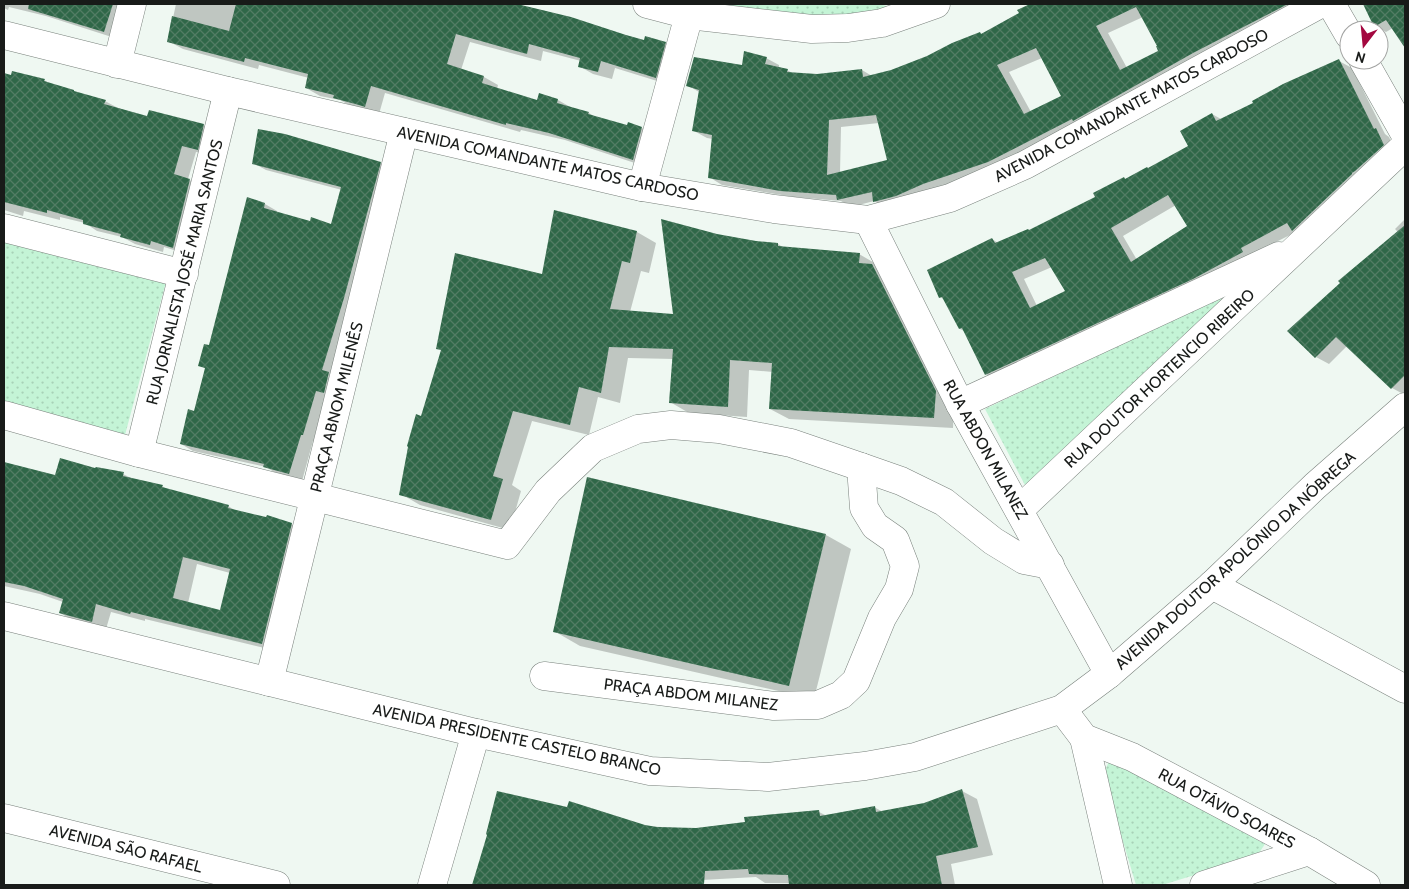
<svg xmlns="http://www.w3.org/2000/svg" width="1409" height="889" viewBox="0 0 1409 889" font-family="Cabin,sans-serif">
<style>
.green{fill:url(#green-dots)}
.shadow{fill:#0003;fill-rule:evenodd}
.building{fill:url(#building-cross-hatch);fill-rule:evenodd}
.lines{fill:none;stroke-linecap:round;stroke-linejoin:round}
.minor-casing{stroke:#79817c;stroke-width:29}
.major-casing{stroke:#79817c;stroke-width:29}
.minor{stroke:#fff;stroke-width:28}
.major{stroke:#fff;stroke-width:28}
.labels{text-anchor:middle;stroke-width:5;stroke-linejoin:round;paint-order:stroke}
.street-label{font-size:16px;fill:#181b19;stroke:#fff}
</style>
<defs>
<pattern id="green-dots" width="8" height="8" patternUnits="userSpaceOnUse" patternTransform="scale(1.25)"><rect width="8" height="8" fill="#c4f4d6"/><path d="M2 2h.1M6 6h.1" fill="none" stroke="#a8d1b7" stroke-width="1.8" stroke-linecap="round"/></pattern>
<pattern id="building-cross-hatch" width="8" height="8" patternUnits="userSpaceOnUse" patternTransform="scale(1.25)"><rect width="8" height="8" fill="#2f6748"/><path d="M0 0l8 8M0 8l8-8" fill="none" stroke="#527c64"/></pattern>
</defs>
<rect width="100%" height="100%" fill="#eff8f2"/>
<g class="green">
<path d="M711,4h169l14,5 -75,9z"/>
<path d="M4,239l163,39 -42,157 -121,-31z"/>
<path d="M1235,290l-209,197 -41,-78z"/>
<path d="M1110,759l155,85 -8,12 -95,29h-26l-33,-110z"/>
</g>
<g class="shadow">
<path d="M4,4h126l-12,35 -72,-23 -37,-9 -1,3 -4,-2z"/>
<path d="M176,4h335l31,6 103,31 20,2 14,8 -9,34 -55,-17 -3,11 -19,-5 -14,-8 2,-5 -38,-10 -2,10 -71,-19 -9,28 23,7 14,8 -1,4 41,12 2,-7 18,6 14,8 17,5 8,5 31,8v-2l14,4 14,8 -9,31 -82,-27 -44,-10 -1,2 -135,-39 -6,21 -30,-9 -9,-5 -20,-4 -14,-8 3,-10 -50,-13 -1,4 -75,-20 -15,-8z"/>
<path d="M1033,4h256l6,10 -294,155 -114,40 -13,-8 -23,6 -10,-6 -47,-4 -72,-12 -13,-8 4,-38 -6,-1 -13,-7 5,-39 -12,-7 79,-27 13,7v3l8,2 7,4 23,1 45,-5 10,6 20,-5 36,-14 52,-24 2,1 38,-20 -1,-4zM1143,17l17,34 -33,17 -19,-35zM1042,58l20,39 -31,15 -22,-40zM879,123l9,38 -48,12 1,-46z"/>
<path d="M1369,4h36v41l-12,-17 -7,4 -11,-6 -9,-20z"/>
<path d="M1339,61l13,7 33,66 4,3 7,15 -100,80 -298,150 -12,-8 -22,-43 -4,-2 -15,-29 -5,-3 52,-58 6,4 32,-12 66,-34 28,-19 3,2 63,-34 22,-32 9,5zM1176,205l13,21 -52,34 -14,-24zM1052,267l15,24 -30,15 -13,-27z"/>
<path d="M13,73l31,7 8,5 53,16 13,7 30,10 55,7 13,8 -5,23 -15,-4 -8,27 15,9 -16,66 -23,-7 -1,5 -28,-8 -13,-7 -25,-6 -12,-8 -25,-6v3l-36,-9 -1,5 -19,-6v-135l8,2z"/>
<path d="M253,163h127l12,7 -77,271h-2l-11,40 -25,-7 -11,-7 -73,-16 -12,-7 14,-31 11,-44 -6,-4 10,-18 38,-148 17,5 12,7v2l34,9 21,3 10,-35 -76,-20z"/>
<path d="M555,211l82,21 19,11 -7,30 -8,-2 -11,41 44,3 43,-80 39,7 22,2 6,4 75,6 19,11 76,137 -1,26 -164,-9 -19,-10 3,-37 -24,-2 -2,47 -58,-4 -19,-11 4,-43 -46,-1 -8,45 -22,-6 -9,38 -57,-14 -20,64 9,6 -11,39 -90,-25 -19,-11 41,-143 -5,-3 106,-73z"/>
<path d="M1405,219v176l-13,-7 -45,-42 -18,18 -13,-7 82,-125 -3,-3z"/>
<path d="M4,463l52,14 40,-7 27,4 12,6 27,6 6,4 60,16 10,6 53,12 15,8 -29,119 -132,-32v2l-34,-9 -5,17 -32,-8 -14,-8 3,-11 -23,-8 -36,-8zM197,564l33,9 -9,38 -33,-8z"/>
<path d="M826,535l25,14 -37,150 -234,-53 -26,-15z"/>
<path d="M962,791l15,8 16,56 -42,9 4,21 -190,-2 -9,-6 -144,8h-138l15,-50 156,-9 51,3 123,-17 8,4 47,-9 9,5 42,-7z"/>
</g>
<g class="building">
<path d="M29,4h84l-9,28 -76,-23z"/>
<path d="M236,4h281l54,13 55,18 18,5 1,-4 21,6 -10,36 -55,-17 -3,11 -20,-5 2,-9 -51,-14 -2,10 -71,-20 -9,30 37,12 -2,7 55,17 2,-7 19,6 -1,4 32,9 -1,2 39,11 1,-3 14,5 -9,33 -84,-27 -43,-10v2l-135,-39 -6,21 -6,-2 -26,-7 1,-3 -29,-7 3,-14 -63,-16 -1,4 -77,-20 5,-26 57,15z"/>
<path d="M1030,4h258l-95,49 -120,68 -1,-2 -84,43 -65,22 -27,12 -23,6 -1,-10 -35,8 -1,-5 -56,-4 -72,-13 4,-43 -20,-4 7,-41 -13,-4 8,-29 48,8 2,-14 23,6 -2,7 23,5 -1,3 30,2 45,-5 1,8 28,-7 36,-14 25,-13 28,-11 1,2 38,-21 -2,-3zM1136,7l21,39h-1l2,5 -38,19 -24,-44zM1036,48l25,48 -37,18 -27,-49zM876,115l11,45 -60,15 2,-55z"/>
<path d="M1363,4h42v44l-19,-28 -12,7z"/>
<path d="M1339,59l35,70 2,-1 8,17 -29,26 -3,2v1l-60,57 -5,-8 -46,25 2,4 -50,27 -208,96 -23,-47 -3,1 -17,-32 -3,1 -12,-28 65,-32 3,5 33,-14 1,1 66,-33 -2,-4 31,-16 1,2 22,-12 1,1 40,-22 -8,-15 32,-18 4,8 37,-18 -1,-2 31,-17zM1168,195l19,31 -56,36 -20,-34zM1045,258l20,33 -35,17 -18,-36z"/>
<path d="M12,71l33,8 -1,2 30,9v1l32,9 -2,4 43,12 2,-6 55,14 -6,26 -16,-4 -8,28 16,5 -17,69 -22,-7 -1,4 -30,-8 1,-3 -38,-10v-4l-36,-10v3l-43,-11v-129l7,2z"/>
<path d="M258,129l27,5 96,28 -37,136 -22,72 7,2 -5,21 -8,-2 -13,44h-2l-12,39 -26,-7 1,-3 -84,-20 8,-35 6,2 11,-43 -7,-2 6,-22 5,1 38,-148 18,6 -1,5 46,13 1,-4 20,7 10,-37 -89,-23z"/>
<path d="M554,210l83,21 -7,32 -8,-2 -12,48 63,5 -12,-95 56,15 39,7 22,2v3l82,7 -1,10 13,1 64,127 -2,27 -165,-9 3,-46 -42,-3 -2,47 -59,-4 4,-54 -64,-2 -8,46 -22,-6 -9,38 -57,-14 -20,65 10,3 -12,41 -92,-25 9,-48 -1,-1 9,-32 5,2 20,-66 -5,-1 19,-96 87,21z"/>
<path d="M1405,225v150l-14,14 -55,-52 -21,21 -28,-27 53,-48 -2,-2z"/>
<path d="M60,458l35,10 1,-1 28,5 -1,4 40,9 -1,2 67,18 -1,3 38,9 1,-2 25,8 -30,121 -131,-32 -1,2 -34,-10 -4,18 -33,-9 4,-14 -39,-13 -20,-4v-120l51,13zM183,557l47,12 -10,41 -47,-12z"/>
<path d="M587,477l239,57 -37,152 -236,-54z"/>
<path d="M962,789l16,58 -42,9 6,29h-153l-1,-10 -39,-1 -1,-5 -43,2 -1,13 -19,1h-213l15,-50 -1,-1 11,-43 70,16 2,-6 76,24 12,2 39,1 49,-6 -1,-5 75,-7 1,6 55,-10 1,6 48,-9z"/>
</g>
<g class="lines">
<defs>
<g id="minor">
<path d="M647,4l42,11 123,14 36,-1 34,-5 54,-19"/>
<path d="M1331,4l18,31"/>
<path d="M1363,60l42,74"/>
<path d="M117,64l15,-60"/>
<path d="M642,187l50,-183"/>
<path d="M868,220l92,184 149,270"/>
<path d="M4,228l180,46"/>
<path d="M960,404l319,-148"/>
<path d="M4,415l135,38 368,92 41,-54 45,-43 45,-19 33,-4 48,4 72,14 70,24 3,41 11,18 20,14 10,26 -6,23 -17,29 -26,63 -15,14 -23,10 -44,1 -230,-30"/>
<path d="M139,453l89,-362"/>
<path d="M861,467l40,14 43,21 49,39 31,19 26,5"/>
<path d="M1019,510l386,-364"/>
<path d="M1212,585l193,104"/>
<path d="M269,682l135,-550"/>
<path d="M1062,709l22,29 48,19 177,94 57,34"/>
<path d="M1084,738l34,147"/>
<path d="M4,818l272,67"/>
<path d="M432,885l44,-152"/>
<path d="M1204,885l105,-34"/>
</g>
<g id="major">
<path d="M4,35l224,56 414,96 132,22 94,11 82,-22 75,-33 295,-161"/>
<path d="M4,616l472,117 174,38 118,6 97,-11 50,-9 147,-48 47,-35 103,-89 103,-99 90,-79"/>
</g>
</defs>
<use href="#minor" class="minor-casing"/>
<use href="#major" class="major-casing"/>
<use href="#minor" class="minor"/>
<use href="#major" class="major"/>
</g>
<g class="labels">
<g class="street-label">
<text transform="translate(1131 105) rotate(-28)" y="6">AVENIDA COMANDANTE MATOS CARDOSO</text>
<text transform="translate(548 163) rotate(12)" y="6">AVENIDA COMANDANTE MATOS CARDOSO</text>
<text transform="translate(184 272) rotate(-76)" y="6">RUA JORNALISTA JOSÉ MARIA SANTOS</text>
<text transform="translate(1159 378) rotate(-43)" y="6">RUA DOUTOR HORTENCIO RIBEIRO</text>
<text transform="translate(336 407) rotate(-76)" y="6">PRAÇA ABNOM MILENÊS</text>
<text transform="translate(986 449) rotate(61)" y="6">RUA ABDON MILANEZ</text>
<text transform="translate(1235 560) rotate(-42)" y="6">AVENIDA DOUTOR APOLÔNIO DA NÓBREGA</text>
<text transform="translate(691 694) rotate(7)" y="6">PRAÇA ABDOM MILANEZ</text>
<text transform="translate(517 739) rotate(12)" y="6">AVENIDA PRESIDENTE CASTELO BRANCO</text>
<text transform="translate(1227 808) rotate(28)" y="6">RUA OTÁVIO SOARES</text>
<text transform="translate(126 848) rotate(14)" y="6">AVENIDA SÃO RAFAEL</text>
</g>
</g>
<rect width="1409" height="889" fill="none" stroke="#181b19" stroke-width="10"/>
<g transform="translate(1364 45) rotate(196)"><circle r="24" fill="#ffffff" stroke="#a3a4a3"/>
<path d="M0-4L9 19L0 12L-9 19Z" fill="#a3073f"/>
<text y="-8" font-size="14" font-weight="bold" text-anchor="middle" fill="#181b19">N</text>
</g>
</svg>
